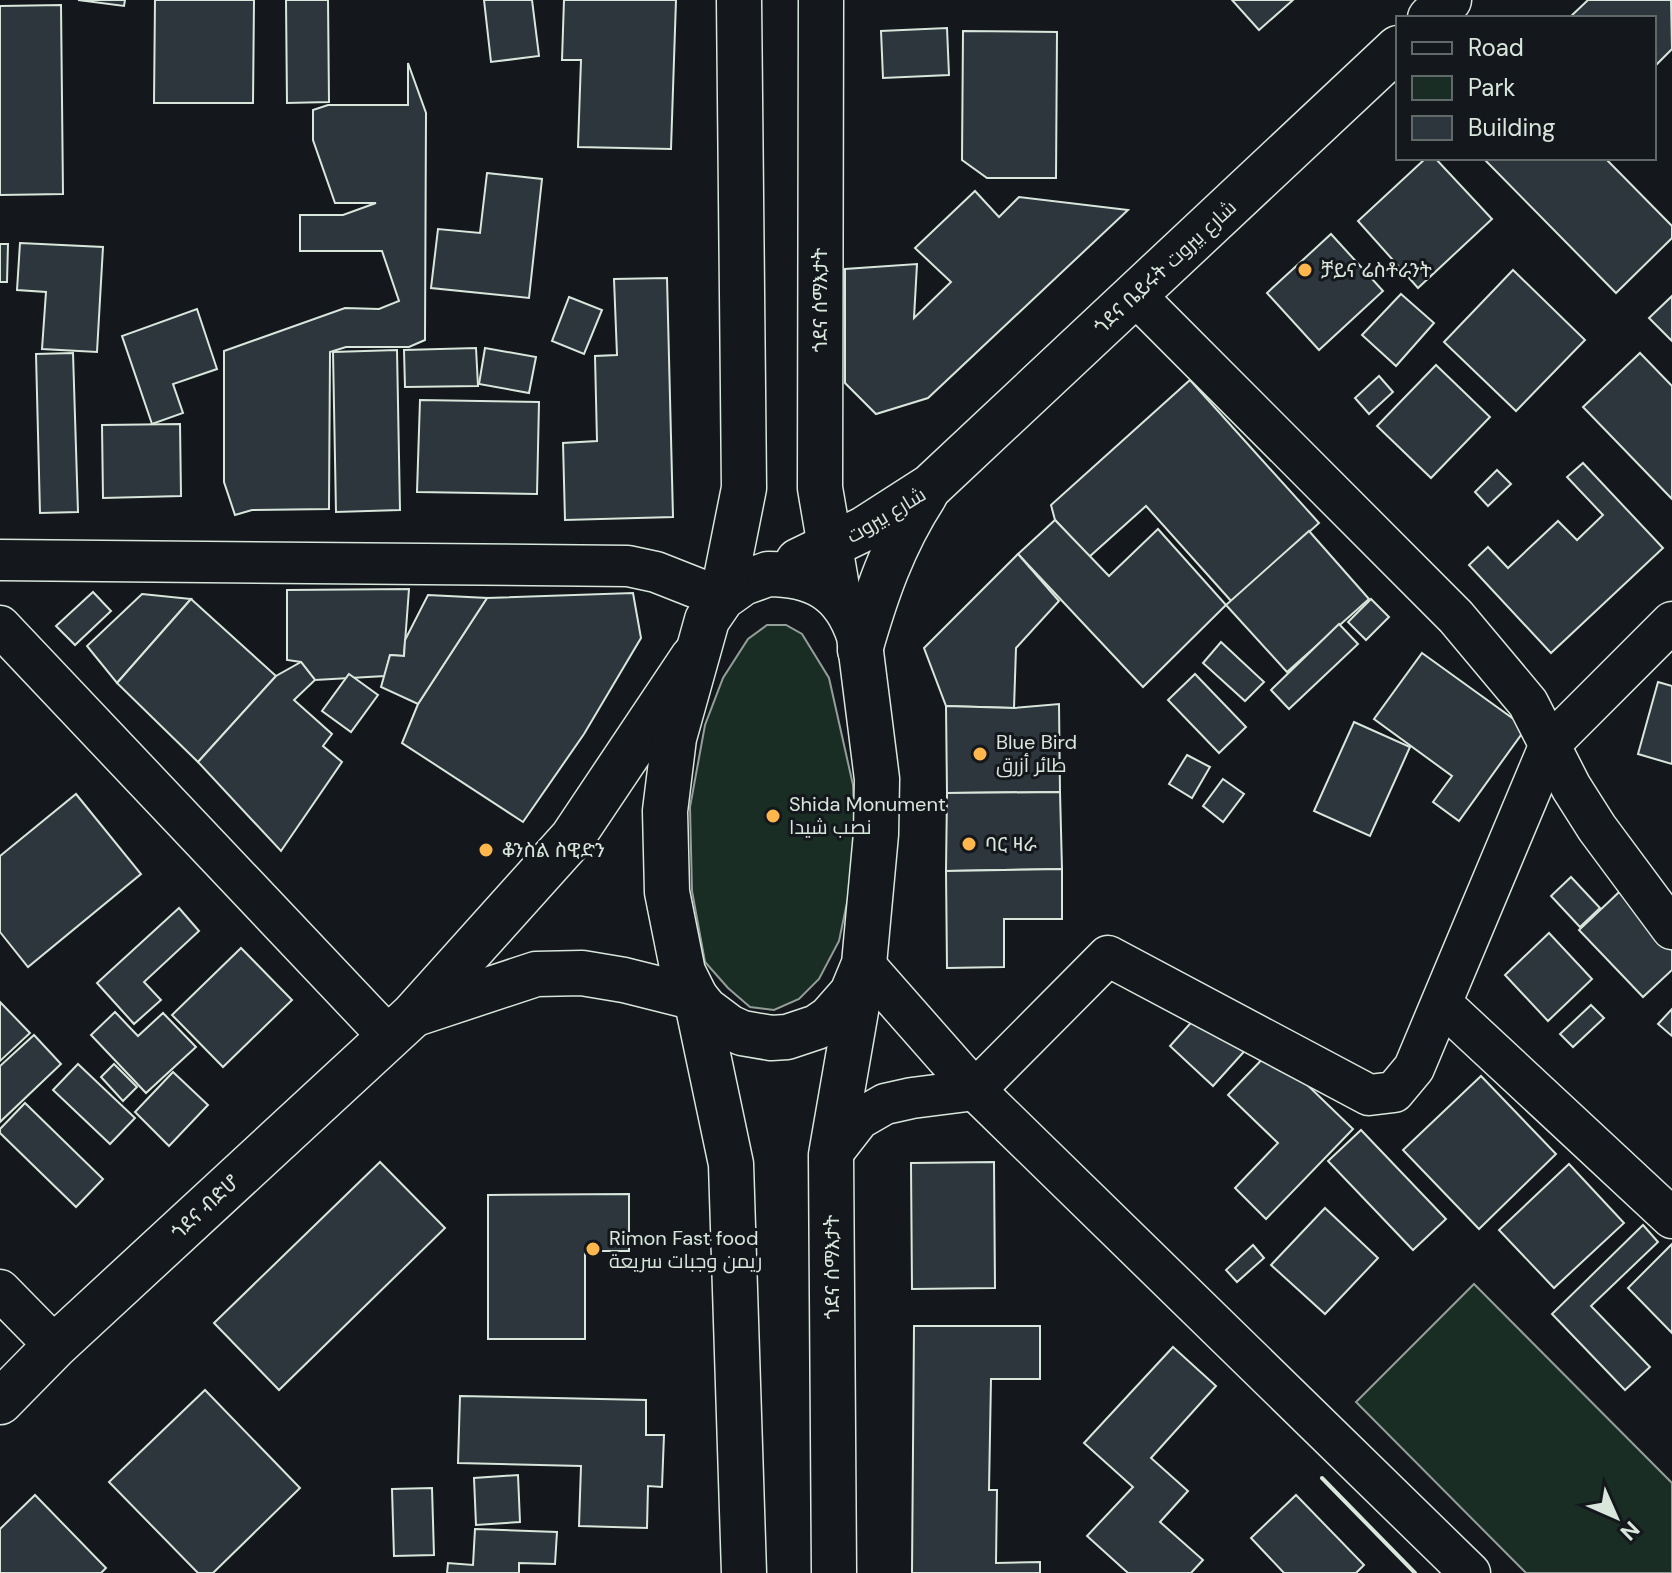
<svg xmlns="http://www.w3.org/2000/svg" width="1672" height="1573" viewBox="0 0 1672 1573" font-family="'DM Sans',Cairo,'Noto Sans Ethiopic',sans-serif">
<style>
.green{fill:#1a2d24;stroke:#939e99;stroke-width:2}
.building{fill:#2c363c;stroke:#d8e6dc;stroke-width:2}
.lines{fill:none;stroke-linecap:round;stroke-linejoin:round}
.street-casing{stroke:#d8e6dc;stroke-width:43}
.secondary-casing{stroke:#d8e6dc;stroke-width:47}
.primary-casing{stroke:#d8e6dc;stroke-width:47}
.street{stroke:#14181c;stroke-width:40}
.secondary{stroke:#14181c;stroke-width:44}
.primary{stroke:#14181c;stroke-width:44}
.wall{stroke:#d8e6dc;stroke-width:4}
.poi-dot{fill:#ffb74d;stroke:#14181c;stroke-width:3}
.labels{text-anchor:middle;stroke-width:6;stroke-linejoin:round;paint-order:stroke}
.street-label{font-size:20px;fill:#d8e6dc;stroke:#14181c}
.poi-label{font-size:20px;fill:#d8e6dc;stroke:#14181c;text-anchor:start}
</style>
<rect width="100%" height="100%" fill="#14181c"/>
<g class="green">
<path d="M767,625h19l16,9 27,44 24,107 2,49 -6,59 -10,48 -20,38 -20,20 -25,11 -24,-3 -22,-19 -23,-26 -13,-71 -2,-84 15,-82 18,-47 25,-39z"/>
<path d="M1474,1284l198,199v90h-146l-170,-171z"/>
</g>
<g class="building">
<path d="M78,0h47l-1,6z"/>
<path d="M155,0h99l-1,103h-99z"/>
<path d="M286,0h42l1,102 -42,1z"/>
<path d="M484,0h48l7,56 -48,6z"/>
<path d="M564,0h112l-5,149 -93,-2 3,-87h-19z"/>
<path d="M1232,0h61l-34,30z"/>
<path d="M1588,0h83l1,49 -18,18v-49h-85z"/>
<path d="M61,5l2,189 -63,1v-189z"/>
<path d="M947,28l2,47 -66,3 -2,-47z"/>
<path d="M963,31l94,1 -1,146h-69l-25,-18z"/>
<path d="M408,63l18,50 -1,227 -16,7h-63l-16,5 -1,157 -77,1 -17,5 -11,-33v-131l121,-43 34,1 20,-8 -17,-50h-82v-36h43l33,-12h-41l-22,-63v-30l15,-5h80z"/>
<path d="M1426,158h9l57,61 -74,69 -60,-67z"/>
<path d="M1483,158h122l67,68v12l-56,55z"/>
<path d="M487,173l55,6 -13,119 -98,-10 7,-59 42,4z"/>
<path d="M975,191l24,26 20,-20 109,13 -200,188 -52,16 -31,-31v-114l72,-5 -3,54 37,-36 -36,-34z"/>
<path d="M1331,234l52,57 -64,59 -52,-57z"/>
<path d="M20,243l83,4 -6,105 -55,-3 4,-57 -29,-2z"/>
<path d="M0,244h8l-1,38h-7z"/>
<path d="M1513,270l72,70 -69,71 -72,-69z"/>
<path d="M667,278l6,239 -108,3 -2,-77 34,-2 -2,-85 22,-1 -3,-76z"/>
<path d="M1401,294l33,29 -38,43 -34,-31z"/>
<path d="M1672,296v45l-23,-23z"/>
<path d="M569,297l33,13 -18,44 -32,-13z"/>
<path d="M197,309l20,60 -44,15 10,29 -31,11 -30,-88z"/>
<path d="M476,348l2,38 -73,1 -1,-37z"/>
<path d="M485,348l51,9 -7,36 -50,-9z"/>
<path d="M397,350l3,160 -64,2 -3,-160z"/>
<path d="M73,353l5,159 -38,1 -4,-159z"/>
<path d="M1640,353l32,33v113l-89,-92z"/>
<path d="M1436,365l54,52 -59,61 -54,-52z"/>
<path d="M1379,376l14,16 -24,22 -14,-16z"/>
<path d="M1190,380l129,143 -87,79 -86,-96 -57,51 -34,-37 -4,-15z"/>
<path d="M420,400l119,2 -2,92 -120,-2z"/>
<path d="M180,424l1,72 -78,2 -1,-73z"/>
<path d="M1583,463l80,85 -112,105 -82,-88 19,-18 20,21 50,-47 19,19 26,-25 -36,-38z"/>
<path d="M1497,470l14,14 -23,22 -13,-14z"/>
<path d="M1055,520l54,56 49,-47 68,76 -83,82 -125,-133z"/>
<path d="M1309,531l60,68 -82,73 -61,-67z"/>
<path d="M1018,554l41,47 -43,47 -2,60 -68,-2 -22,-58z"/>
<path d="M409,589l-5,67 -14,-1 -5,21 -70,4 -14,-18 -14,-2v-70z"/>
<path d="M93,592l18,19 -36,34 -19,-19z"/>
<path d="M633,593l8,45 -57,96 -61,88 -121,-79 16,-39 69,-106z"/>
<path d="M142,594l49,5 -74,84 -30,-37z"/>
<path d="M428,595l59,3 -69,106 -37,-17 9,-32 14,1 1,-16z"/>
<path d="M191,599l85,77 -78,86 -81,-79z"/>
<path d="M1371,599l18,18 -23,23 -18,-18z"/>
<path d="M1339,624l19,20 -69,65 -18,-19z"/>
<path d="M1221,642l43,40 -19,19 -42,-38z"/>
<path d="M1422,653l104,75 -67,93 -26,-19 19,-26 -78,-57z"/>
<path d="M301,662l14,18 -21,20 38,34 -9,12 19,16 -61,89 -83,-89 78,-86z"/>
<path d="M349,674l29,21 -27,37 -29,-21z"/>
<path d="M1195,674l51,53 -27,26 -51,-53z"/>
<path d="M1658,682l14,4v78l-34,-10z"/>
<path d="M1059,704l1,88 -113,1 -1,-87 68,2z"/>
<path d="M1354,722l56,25 -40,89 -56,-25z"/>
<path d="M1187,755l23,12 -18,31 -23,-14z"/>
<path d="M1223,779l21,15 -21,28 -20,-16z"/>
<path d="M1060,792l2,77 -116,2 1,-78z"/>
<path d="M76,794l65,80 -113,93 -28,-35v-76z"/>
<path d="M1062,869v50h-58v48l-57,1 -1,-97z"/>
<path d="M1571,877l29,31 -20,19 -29,-31z"/>
<path d="M1635,877l37,39v54l-29,27 -64,-67z"/>
<path d="M179,908l20,23 -55,51 17,18 -27,24 -37,-41z"/>
<path d="M1549,933l43,46 -44,42 -43,-46z"/>
<path d="M241,948l51,52 -69,67 -51,-52z"/>
<path d="M0,1002l30,31 -30,28z"/>
<path d="M1207,1005l43,40 -37,41 -43,-40z"/>
<path d="M1591,1005l13,13 -31,29 -13,-13z"/>
<path d="M1672,1009v27l-14,-12z"/>
<path d="M115,1012l23,24 25,-23 33,34 -50,46 -55,-58z"/>
<path d="M34,1035l27,29 -61,58v-56z"/>
<path d="M1271,1050l82,79 -87,90 -31,-31 43,-45 -50,-48z"/>
<path d="M78,1064l57,54 -25,26 -57,-54z"/>
<path d="M114,1064l23,23 -14,14 -22,-24z"/>
<path d="M173,1072l35,33 -39,41 -34,-34z"/>
<path d="M1481,1076l75,78 -77,75 -76,-79z"/>
<path d="M25,1103l78,76 -27,28 -76,-74v-4z"/>
<path d="M1361,1130l85,89 -33,31 -85,-89z"/>
<path d="M380,1162l65,66 -166,162 -65,-67z"/>
<path d="M994,1162l1,126 -83,1 -1,-126z"/>
<path d="M1569,1164l55,59 -70,65 -55,-58z"/>
<path d="M629,1194v57h-44v88h-97v-144z"/>
<path d="M1325,1208l53,50 -53,56 -54,-49z"/>
<path d="M1643,1225l15,17 -67,64 59,61 -25,23 -73,-76z"/>
<path d="M1672,1244v89l-44,-45z"/>
<path d="M1253,1245l11,13 -27,24 -11,-12z"/>
<path d="M914,1326h126v53h-49l-2,111h8l-1,73 44,-1v11h-128z"/>
<path d="M1173,1347l43,39 -65,72 37,33 -28,31 43,38 -12,13h-63l-41,-37 46,-49 -49,-44z"/>
<path d="M205,1390l95,98 -87,85h-15l-89,-91z"/>
<path d="M460,1396l186,4v35h18l-2,52 -14,-1 -1,42 -68,-2 2,-60 -123,-3z"/>
<path d="M518,1475l2,47 -44,3 -2,-47z"/>
<path d="M432,1488l2,67 -40,1 -2,-67z"/>
<path d="M35,1495l71,73 -5,5h-101v-44z"/>
<path d="M1296,1495l68,70 -8,8h-72l-33,-35z"/>
<path d="M475,1529l82,3 -2,32 -36,-1v10h-72l1,-10 25,2z"/>
</g>
<g class="lines">
<defs>
<g id="street">
<path d="M1135,295l321,322 72,86 43,84 26,41 75,101"/>
<path d="M0,560l628,6 28,6 66,26"/>
<path d="M0,626l388,410"/>
<path d="M864,964l111,126 495,483"/>
<path d="M1442,1004l230,214"/>
<path d="M831,1155l28,-36 26,-15 27,-6 63,-8 133,-134 261,139 25,-3 20,-24 136,-324 122,-122"/>
<path d="M0,1290l55,56"/>
</g>
<g id="secondary">
<path d="M1430,18l19,-18"/>
<path d="M798,561l66,-32 67,-43 467,-438"/>
<path d="M860,650c16,-56 33,-106 65,-155"/>
<path d="M415,1014l121,-40 46,-1 42,7 72,18"/>
<path d="M0,1402l55,-56 358,-331 159,-177 121,-181"/>
</g>
<g id="primary">
<path d="M821,0l-1,488 19,111"/>
<path d="M768,574c46,0 76,16 91,62l18,143 -1,55 -12,130 -12,29 -22,25 -13,9 -30,10 -16,1 -29,-5 -13,-6 -24,-18 -9,-11 -13,-26 -16,-80 -2,-81 9,-73 33,-118 15,-22 21,-15z"/>
<path d="M722,598l22,-110 -5,-488"/>
<path d="M696,998l35,166 13,409"/>
<path d="M834,1573l-3,-418 30,-173"/>
</g>
</defs>
<use href="#street" class="street-casing"/>
<use href="#secondary" class="secondary-casing"/>
<use href="#primary" class="primary-casing"/>
<use href="#street" class="street"/>
<use href="#secondary" class="secondary"/>
<use href="#primary" class="primary"/>
<path class="wall" d="M1322,1478l93,95"/>
</g>
<g class="poi-dot">
<circle cx="1305" cy="270" r="8"/>
<circle cx="980" cy="754" r="8"/>
<circle cx="773" cy="816" r="8"/>
<circle cx="969" cy="844" r="8"/>
<circle cx="486" cy="850" r="8"/>
<circle cx="593" cy="1249" r="8"/>
</g>
<g class="labels">
<g class="street-label">
<text transform="translate(1165 267) rotate(-43)" y="7">ጎደና ቤይሩት شارع بيروت</text>
<text transform="translate(820 300) rotate(-90)" y="7">ጎደና ሰማእታት</text>
<text transform="translate(886 515) rotate(-31)" y="7">شارع بيروت</text>
<text transform="translate(205 1207) rotate(-43)" y="7">ጎደና ብድሆ</text>
<text transform="translate(832 1267) rotate(-90)" y="7">ጎደና ሰማእታት</text>
</g>
<g class="poi-label">
<text x="1321" y="277">ቻይና ሬስቶራንት</text>
<text x="996" y="749">Blue Bird<tspan x="996" dy="23">طائر أزرق</tspan></text>
<text x="789" y="811">Shida Monument<tspan x="789" dy="23">نصب شيدا</tspan></text>
<text x="985" y="851">ባር ዛራ</text>
<text x="502" y="857">ቆንስል ስዊድን</text>
<text x="609" y="1245">Rimon Fast food<tspan x="609" dy="23">ريمن وجبات سريعة</tspan></text>
</g>
</g>
<rect x="1396" y="16" width="260" height="144" fill="#14181c" stroke="#626a69" stroke-width="2"/>
<rect x="1412" y="42" width="40" height="12" fill="#14181c" stroke="#626a69" stroke-width="2"/>
<text x="1468" y="56" font-size="24" fill="#d8e6dc">Road</text>
<rect x="1412" y="76" width="40" height="24" fill="#1a2d24" stroke="#626a69" stroke-width="2"/>
<text x="1468" y="96" font-size="24" fill="#d8e6dc">Park</text>
<rect x="1412" y="116" width="40" height="24" fill="#2c363c" stroke="#626a69" stroke-width="2"/>
<text x="1468" y="136" font-size="24" fill="#d8e6dc">Building</text>
<g transform="translate(1616 1517) rotate(135)" stroke="#14181c" stroke-width="6" paint-order="stroke">
<path d="M0-6L14 30L0 20L-14 30Z" fill="#d8e6dc"/>
<text y="-12" font-size="22" font-weight="bold" text-anchor="middle" fill="#d8e6dc">N</text>
</g>
</svg>
